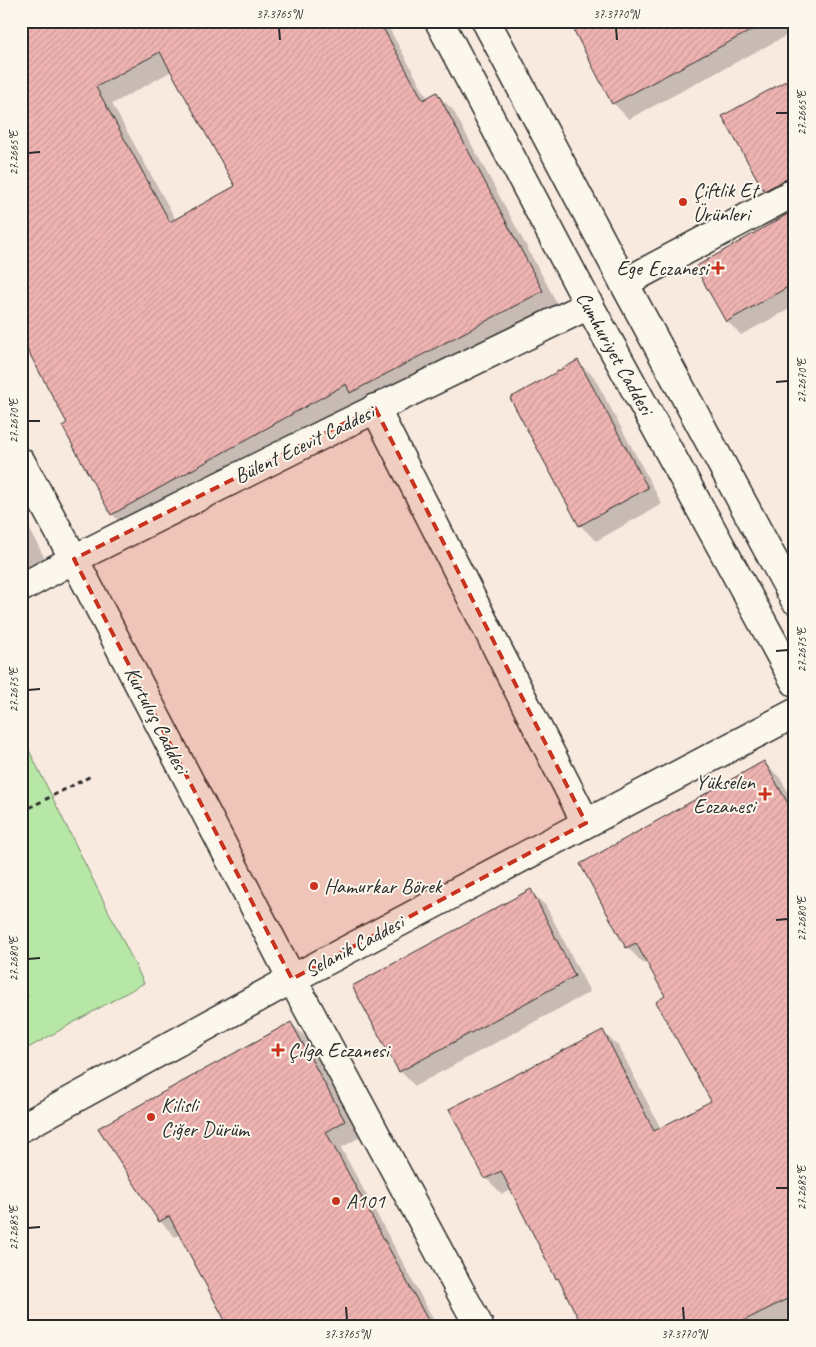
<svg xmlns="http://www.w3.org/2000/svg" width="816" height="1347" viewBox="0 0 816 1347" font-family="Caveat,sans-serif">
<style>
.park{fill:#b7e7a6;stroke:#718968}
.shadow{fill:#0003;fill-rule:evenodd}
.building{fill:url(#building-hatch);stroke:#2b2b2b;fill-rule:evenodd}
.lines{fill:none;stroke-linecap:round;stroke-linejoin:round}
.minor-casing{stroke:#2b2b2b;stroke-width:31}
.tertiary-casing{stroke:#2b2b2b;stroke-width:31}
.secondary-casing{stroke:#2b2b2b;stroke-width:31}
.path{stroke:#2b2b2b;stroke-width:3;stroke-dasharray:5 4;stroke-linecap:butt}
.minor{stroke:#fbf7ec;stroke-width:28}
.tertiary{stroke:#fbf7ec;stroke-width:28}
.secondary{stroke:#fbf7ec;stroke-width:28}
.marked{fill:#c8321e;fill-opacity:0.2;stroke:#c8321e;stroke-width:4;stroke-dasharray:10 6;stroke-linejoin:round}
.ticks{fill:none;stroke:#2b2b2b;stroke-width:2}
.poi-dot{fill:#c8321e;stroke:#fbf7ec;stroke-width:2}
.labels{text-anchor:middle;stroke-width:4;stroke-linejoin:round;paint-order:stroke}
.poi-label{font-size:21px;fill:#2b2b2b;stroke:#fbf7ec;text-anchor:start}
.street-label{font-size:21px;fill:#2b2b2b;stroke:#fbf7ec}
.neatline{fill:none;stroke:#2b2b2b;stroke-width:2}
.ticks-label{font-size:12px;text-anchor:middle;fill:#2b2b2b}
</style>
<defs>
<pattern id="building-hatch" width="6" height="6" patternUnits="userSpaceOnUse" patternTransform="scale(1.25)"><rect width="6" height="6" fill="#efb4b2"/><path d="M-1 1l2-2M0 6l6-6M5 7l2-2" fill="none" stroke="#cd9b99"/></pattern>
</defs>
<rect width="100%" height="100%" fill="#f9eae0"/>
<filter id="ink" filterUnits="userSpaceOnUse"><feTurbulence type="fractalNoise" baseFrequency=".02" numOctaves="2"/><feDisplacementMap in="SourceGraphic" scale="10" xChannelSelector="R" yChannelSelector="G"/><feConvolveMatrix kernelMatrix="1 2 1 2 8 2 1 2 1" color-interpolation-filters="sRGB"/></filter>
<g filter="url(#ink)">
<path class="park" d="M21,734l123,249 -123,69z"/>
<g class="shadow">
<path d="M21,21h364l43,78 9,-5 16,16 106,197 -431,224 -16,-17 -48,-88 5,-3zM172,71l65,115 -61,34 -64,-116z"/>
<path d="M580,21h215v10l-166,88 -16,-16z"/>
<path d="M795,81v115l-16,9 -14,-15z"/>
<path d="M795,212v94l-54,29 -14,-14z"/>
<path d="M578,362l16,15 68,127 -66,37 -16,-16z"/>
<path d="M21,512l23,45 -12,32 -11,6z"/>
<path d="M764,762l16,16 15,26v507l-7,4 3,6 -2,1 2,4h-207l-21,-42 -6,-6 -45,-88 -10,4 -16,-16 116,-147 17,16 42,82 51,-27 -45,-105 -20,-35 -3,2 -17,-17z"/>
<path d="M530,891l16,15 44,86 -175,94 -15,-15z"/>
<path d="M21,982l8,15 -8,4z"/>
<path d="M291,1023l16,16 53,98 -19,11 96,178h-208l-49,-92 -5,3 -15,-16z"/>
</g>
<g class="building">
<path d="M21,21h358l44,79 14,-8 106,199 -193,102 -4,-9 -235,131 -49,-89 5,-3 -46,-85zM160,52l75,134 -65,36 -74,-135z"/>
<path d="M569,21h200l-157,83z"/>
<path d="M795,76v100l-7,2 -24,13 -42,-75z"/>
<path d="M795,210v73l-69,39 -31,-55z"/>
<path d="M578,360l70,128 -69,38 -69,-128z"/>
<path d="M764,761l31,55v479l-62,31h-151l-24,-48 -2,1 -55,-108 -16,8 -36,-70 154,-79 51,101 57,-30 -55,-99 9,-6 -29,-53 -10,5 -46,-84z"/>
<path d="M531,889l44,87 -176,96 -47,-86z"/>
<path d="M291,1022l54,99 -19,11 105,194h-203l-59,-110 -10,6 -61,-94z"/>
</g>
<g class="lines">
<defs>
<g id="minor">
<path d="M375,408l211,415"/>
<path d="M292,979l187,347"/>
</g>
<g id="tertiary">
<path d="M624,283l171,-91"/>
<path d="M21,462l53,97 218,420"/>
<path d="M21,588l53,-29 252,-126 263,-128"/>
<path d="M21,1128l271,-149 503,-266"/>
</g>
<g id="secondary">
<path d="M439,21l150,284 206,377"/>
<path d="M486,21l138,262 171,317"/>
</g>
</defs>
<use href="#minor" class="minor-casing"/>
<use href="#tertiary" class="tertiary-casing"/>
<use href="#secondary" class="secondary-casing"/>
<path class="path" d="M21,812l70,-36"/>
<use href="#minor" class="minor"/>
<use href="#tertiary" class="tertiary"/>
<use href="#secondary" class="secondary"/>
</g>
</g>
<path class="marked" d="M375,408l211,415 -294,156 -218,-420z"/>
<path class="ticks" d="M279,28l1,12M616,28l1,12M776,113h12M28,153l12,-1M776,382l12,-1M28,421h12M776,651l12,-1M28,690l12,-1M776,920l12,-1M28,959l12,-1M776,1188h12M28,1228l12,-1M346,1307l1,13M683,1307l1,13"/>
<g class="poi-dot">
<circle cx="683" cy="202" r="5"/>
<path d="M715.5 260.5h5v5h5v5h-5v5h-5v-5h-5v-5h5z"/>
<path d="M762.5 786.5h5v5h5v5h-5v5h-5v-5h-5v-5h5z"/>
<circle cx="314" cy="886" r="5"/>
<path d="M275.5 1042.5h5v5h5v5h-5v5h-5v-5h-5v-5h5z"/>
<circle cx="151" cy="1117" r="5"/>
<circle cx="336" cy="1201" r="5"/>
</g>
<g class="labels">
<g class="poi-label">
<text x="693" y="197">Çiftlik Et<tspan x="693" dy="24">Ürünleri</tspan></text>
<text x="708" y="275" text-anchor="end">Ege Eczanesi</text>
<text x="755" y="789" text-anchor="end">Yükselen<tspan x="755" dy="24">Eczanesi</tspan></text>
<text x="324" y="893">Hamurkar Börek</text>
<text x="288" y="1057">Çılga Eczanesi</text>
<text x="161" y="1112">Kilisli<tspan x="161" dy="24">Ciğer Dürüm</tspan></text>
<text x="346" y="1208">A101</text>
</g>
<g class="street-label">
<text transform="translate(615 353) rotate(61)" y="7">Cumhuriyet Caddesi</text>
<text transform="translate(304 444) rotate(-26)" y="7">Bülent Ecevit Caddesi</text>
<text transform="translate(157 720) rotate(63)" y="7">Kurtuluş Caddesi</text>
<text transform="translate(354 946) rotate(-28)" y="7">Selanik Caddesi</text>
</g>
</g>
<rect width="816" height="1347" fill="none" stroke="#fbf7ec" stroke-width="55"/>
<rect x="28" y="28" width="760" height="1292" class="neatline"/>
<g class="ticks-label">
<text x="279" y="18">37.3765°N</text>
<text x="616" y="18">37.3770°N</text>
<text transform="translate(802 113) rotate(-90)" y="4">27.2665°E</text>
<text transform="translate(14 153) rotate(-90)" y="4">27.2665°E</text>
<text transform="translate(802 381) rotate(-90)" y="4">27.2670°E</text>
<text transform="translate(14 421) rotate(-90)" y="4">27.2670°E</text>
<text transform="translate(802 650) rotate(-90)" y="4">27.2675°E</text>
<text transform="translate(14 690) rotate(-90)" y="4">27.2675°E</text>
<text transform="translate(802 919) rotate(-90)" y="4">27.2680°E</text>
<text transform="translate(14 959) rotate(-90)" y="4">27.2680°E</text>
<text transform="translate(802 1188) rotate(-90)" y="4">27.2685°E</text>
<text transform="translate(14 1228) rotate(-90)" y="4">27.2685°E</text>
<text x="347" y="1338">37.3765°N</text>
<text x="684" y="1338">37.3770°N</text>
</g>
</svg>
